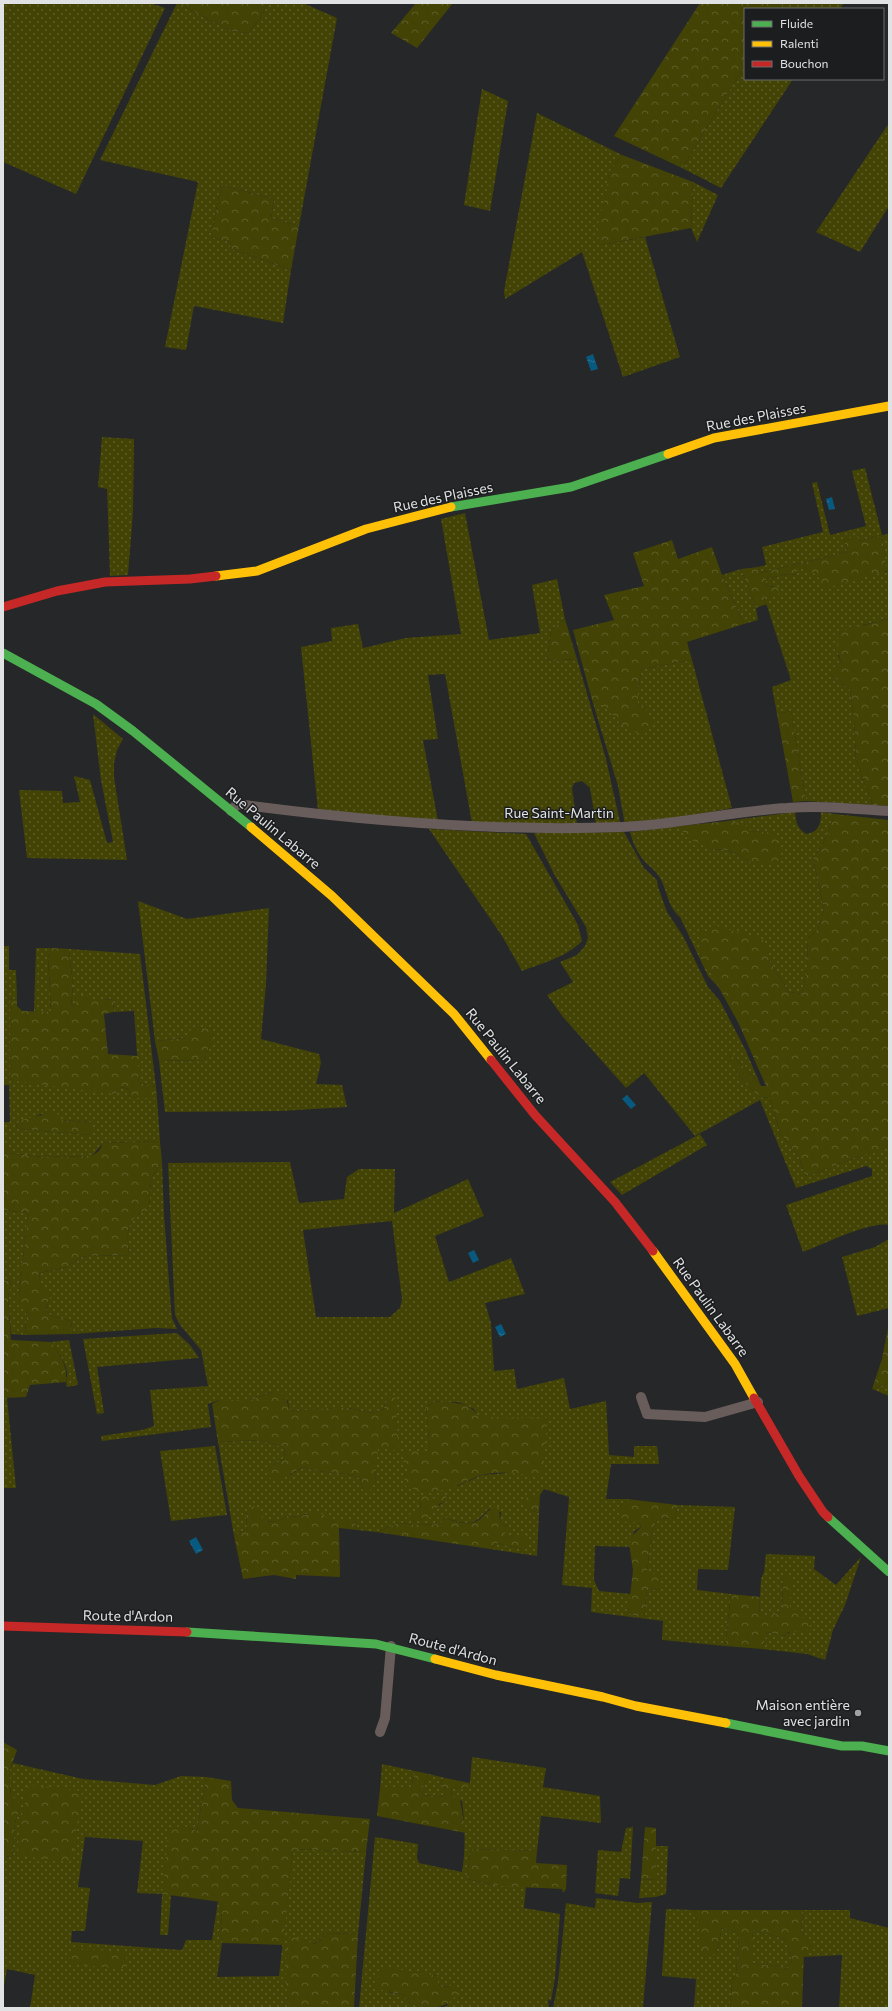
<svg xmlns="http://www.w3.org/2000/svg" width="892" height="2011" viewBox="0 0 892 2011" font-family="Commissioner,sans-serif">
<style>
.grass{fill:url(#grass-dots);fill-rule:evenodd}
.forest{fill:url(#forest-crowns);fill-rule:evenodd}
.water{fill:url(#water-ripples)}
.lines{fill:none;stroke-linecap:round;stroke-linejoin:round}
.street{stroke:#695d5c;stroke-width:10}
.fast{stroke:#4caf50;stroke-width:9}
.slow{stroke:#ffc107;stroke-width:9}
.jam{stroke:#c62828;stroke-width:9}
.poi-dot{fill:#a0a1a2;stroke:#1b1d1f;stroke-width:1.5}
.labels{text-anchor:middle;stroke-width:3;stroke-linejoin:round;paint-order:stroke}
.street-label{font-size:14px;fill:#e1e2e4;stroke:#1b1d1f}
.poi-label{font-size:14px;fill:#e1e2e4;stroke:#1b1d1f;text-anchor:end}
</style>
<defs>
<pattern id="grass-dots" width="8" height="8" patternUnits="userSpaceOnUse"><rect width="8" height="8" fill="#424305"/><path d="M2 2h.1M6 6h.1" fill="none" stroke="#5d5e29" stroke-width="1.8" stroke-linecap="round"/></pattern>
<pattern id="forest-crowns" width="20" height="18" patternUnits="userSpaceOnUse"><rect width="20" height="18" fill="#424305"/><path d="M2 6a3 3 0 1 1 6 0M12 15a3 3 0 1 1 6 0" fill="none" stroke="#5d5e29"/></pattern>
<pattern id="water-ripples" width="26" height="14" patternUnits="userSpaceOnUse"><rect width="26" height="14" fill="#08597f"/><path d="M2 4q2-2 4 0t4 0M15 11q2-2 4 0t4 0" fill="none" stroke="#2c7191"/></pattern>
</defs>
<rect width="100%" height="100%" fill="#262728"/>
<g class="grass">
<path d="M3,3h147l15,5 -89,186 -73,-32z"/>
<path d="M177,3l55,28 16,2 12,-14 8,-16h35l34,15 -38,208 -28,-8 3,-19 -53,-14 -10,52 19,5 1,7 60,21 -8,53 -89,-17 -8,44 -21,-3 33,-165 -98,-22z"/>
<path d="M784,3h60l-4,6h-60z"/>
<path d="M745,65v14h48l-72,109 -39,-20z"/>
<path d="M482,89l26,12 -18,110 -26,-6z"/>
<path d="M537,113l85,42 -13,18 -8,72 44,-8 35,120 -57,20 -41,-125 -77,47 -1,-8z"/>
<path d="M889,123v83l-29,46 -44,-20z"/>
<path d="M693,182l25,13 -21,47 -6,-14z"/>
<path d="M102,437l32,2 -1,73 -5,63 -18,1 -3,-87 -9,-2z"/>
<path d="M865,468l17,67 7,-1v85l-26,6 -25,30 4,9 -12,10 20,15 4,31 2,40 17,45 -67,-4 -15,-90 -14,3 -5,-27 19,-7 -27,-83 14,-2 -5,-9 -8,-1 1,-6 21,-5 9,1 1,-6h7l11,3h72l-5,-37 -23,6 -15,-2 3,13 -87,21 -2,-6 8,-2 -4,-18 61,-15 -11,-49 5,-1 13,53 36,-9 -14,-55z"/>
<path d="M465,513l24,127 51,-7 -8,-48 25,-6 8,40 -14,11 -4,31 30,-2 29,100 14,63 -24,2 -6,-36 -8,-7 -8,2 -2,5 5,36 -105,-1 -27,-149 -17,1 10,64 -15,1 15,81 -120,-11 -17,-163 31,-6 -1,-13 27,-4 5,24 43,-10 55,-4 -20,-115z"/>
<path d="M741,569l15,39 2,12 -14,4 -22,-49z"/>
<path d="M692,660l40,148 -53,10 -54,7 -7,-39 -26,-86 11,4 19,21 24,-16 -8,-5v-17l4,-18z"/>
<path d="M93,714l30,25 -6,11 -3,13v14l13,83 -100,-2 -8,-68 43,1 1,12 17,-1 -6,-26 16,4 17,63 6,-1 -12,-62z"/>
<path d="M795,812c1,10 2,16 11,22 13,-2 15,-10 15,-22l14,2 -12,30 -10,15 11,51 -6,19 -10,9 -1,31 -5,25 -13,-2 -20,-32v-13l-53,-21 -16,28 22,37 -14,-15 -28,-59c-13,-11 -12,-25 -20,-39 -4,-7 -9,-10 -15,-16 -8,-9 -12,-19 -15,-30l50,-6 21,17 9,6 15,1 14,5 13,8 7,-31 -8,-1 -25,-10z"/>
<path d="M429,829l97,5 52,91 4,16c-15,16 -40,22 -60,30l-20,-35z"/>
<path d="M624,832l20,36 13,12 1,7 9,25 16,24 25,51 12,14 25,48 16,37 -24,-26 -10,-7 13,24 19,20 11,1 10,35 19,24 6,19c18,-4 34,-13 51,-19 13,-4 22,-5 33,-12v80c-19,-4 -67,20 -86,27l-17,-47 86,-29v-7l-6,-3 -70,22 -36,-88 -65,36 -51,-63 -18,15 -63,-71 -16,-22 26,-13 -13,-20 17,-7 8,-9 3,-8 -2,-11 -32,-53 -20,-41z"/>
<path d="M138,901l49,18 82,-11 -3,76 -5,55 58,15 2,9 -5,21 26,1 5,22 -66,4 -116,1 -6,-51 45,-1 9,-22 -2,-10 -24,10 -32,3z"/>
<path d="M3,946h6v24h7l1,28 -7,2 104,94 7,-7 8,2 1,9h27l3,43 -57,2 -11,13 -50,1 -34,-4v-10h-5v-21h7l-1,-37h-6zM41,1114l19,6 31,2v13l-72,-6 -3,-3 5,-6h7z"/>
<path d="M36,948h16l-4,9 3,55h-17z"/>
<path d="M69,949l71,5 16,133 -17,-4 -5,-72 -20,1 -1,-12c-16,-1 -27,3 -42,6l2,-20z"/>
<path d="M700,1134l7,11 -85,50 -12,-13z"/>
<path d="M162,1162l2,53 7,93 1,10 5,11 -21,-1 -83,6 -2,-13 -20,-5 -5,-6 5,-17 -10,-6 -2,-9 1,-5 27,-6 12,-9 7,-2 43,-1c-2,-26 -4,-33 20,-48l2,-29z"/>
<path d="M290,1162l9,41 45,-4 3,-22 12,-8h36l-1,44 74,-34 16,37 -49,20 14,46 62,-24 14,36 -40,9 6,20 3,48 20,-2 3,20 47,-11 6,31 36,-8 3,54 25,2v-11h23l2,18h-48l-5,35h21l-8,9 8,14h12l2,5 -7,4 -4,16 -35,-1 -1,34 5,11 32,3 -3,19 16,6 3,-29 14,-1 -14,-16 4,-37 6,-17 18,-1 3,-13 57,2 -7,63 -30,-1 -1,21 34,4 -6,52 -63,-6 1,-19 -72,-9 1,-24 -30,-3 7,-88 -25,-8 -4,6h-12l-1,14 12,4 -2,43 -47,-7 6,-6 26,6v-12l-11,1 -8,-4 6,-9 -6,1 -3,-5 1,-9 -12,-3c-17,19 -21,15 -45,9l-3,6 -24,1 -18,-2 -23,9 -19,-2 -2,-9 -21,2 -6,-4 -22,-5 -8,3 -10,-1 -10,5 -15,1 -2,-11 -15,1 1,17 -13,7 -16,-94c23,0 47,-6 67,7l-1,10 -11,6 17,10 13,-8c19,7 38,4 57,11l3,12 12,-8 2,-34 8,-45 -2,7c-16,6 -22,-1 -36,-2 -18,0 -36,2 -54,4l-4,-3 -1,-8 -16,-9 -21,8h-31l-12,4 3,23 -109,14 -1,-5 41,-6 12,-4 -4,-36 58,-4 -7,-36 -21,-25 -5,-10 -7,-152zM392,1221l10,78 -2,9 -10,9h-74l-13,-87zM436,1401l9,2 13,-1 16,7 34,64 -26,2 -24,11 -54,-10 26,-25 -4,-44zM420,1499l14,2h12c-15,7 -14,18 -33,21l8,-11z"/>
<path d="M3,1210l25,3 -9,82 8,12 -2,28 -14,-1 -3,-36 3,-17 -8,-1z"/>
<path d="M889,1239v69l-32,8 -15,-59 33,-10z"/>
<path d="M177,1333l13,12 9,13 -102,9 7,46 -7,1 -14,-75z"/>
<path d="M69,1340l9,45 -11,2c-2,-6 1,-11 0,-16 -3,-11 -10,-20 -16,-29z"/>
<path d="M889,1383v13l-17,-7z"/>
<path d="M3,1398h4l9,90h-13z"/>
<path d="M215,1446l12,69 -56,6 -11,-70z"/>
<path d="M766,1554l49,2 -1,13 22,16 25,-28 -16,48 -12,25 -8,30 -18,-6 -45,-5 5,-17 18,4c5,-7 12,-5 20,-4l-3,-14 -12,-9 -7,-34 -1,37 -10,3h-13l2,-36 3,-7z"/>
<path d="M472,1757l74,11 -3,19 57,9 1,27 -60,-7 -4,35 -64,-2 -3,4 -3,26 33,7h26l-2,22 36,6 -5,64 -4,23 -3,-2 1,9h-109l7,-2 5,-20 -11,1 -3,-2v-9l-14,-2 -36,18 16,3 6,9 22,4h-73l16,-171 43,7 -1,14 2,5 43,9c4,-25 3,-46 0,-71l-11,-4 1,-10 6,2 12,-6z"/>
<path d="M13,1763l70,16 72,6 26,-9 25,1 -9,54 -14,-5 -21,68 9,1 -3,40h-8l2,-41 -25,-1 6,-52 -58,-4 -7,50 12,1 -5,43h-13l-1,11 111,8 4,-10h26l6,-39 3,1 1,41 -5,34 62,-1 14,-127 73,3 -8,82 -34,-1 -3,7 -8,4 -9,-5 -18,24 2,45h-258l5,-33 -28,-6 -4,22v-134l9,-1 3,-33 5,-16 -9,-10 -2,-25zM25,1801l47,60 -49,-49z"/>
<path d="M382,1764l33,7 -4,18h-31z"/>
<path d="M429,1774l16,4 -5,5 5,6v5l-5,3 -17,-2 -1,-7z"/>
<path d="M633,1827l-3,52 -10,-1 -2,18 -23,-3 3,-43 23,2 5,-24z"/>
<path d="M655,1846h13l-2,48 -10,3 -17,1 2,-19 15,1z"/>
<path d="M596,1898l41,5 15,-1 -9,106h-90l5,-26 8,-79 29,5z"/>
<path d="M666,1909l27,1 6,15 17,29 6,-26 17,5 -3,41 -4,7 -2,27h-36l2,-29 -34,-3z"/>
<path d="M803,1910h47v8l39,10v80h-50l3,-53 -39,2 4,-18 -6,-8z"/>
<path d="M753,1930l32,9 7,22 -6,8 -6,-3 -30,-3z"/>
</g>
<g class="forest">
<path d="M177,3h91l-8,16 -12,14 -16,-2z"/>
<path d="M416,3h37l-36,45 -26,-15z"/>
<path d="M700,3h84l-4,6h-35v56l-63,103 -68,-32z"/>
<path d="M622,155l71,27 -2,46 -90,17 -5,-14 10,-37 3,-21z"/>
<path d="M221,185l53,14 -3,19 28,8 -8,44 -60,-21 -1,-7 -19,-5z"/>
<path d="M882,535l5,36 -61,17c-8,-12 -13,-20 -28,-19l-2,6 -9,-1 -21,5 -1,6 14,3 -1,8 -14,1 3,7 -11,4 -15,-39 17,-2 2,6 87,-21 -3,-13 14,-3 1,5z"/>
<path d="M672,540l6,19 34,-12 10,28 22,49 -57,18 5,18 -50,9 -4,18v17l8,5 6,11 -4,8 -6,6c-28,-6 -26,-25 -50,-34l-19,-70 41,-10 -10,-25 40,-9 -11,-33z"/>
<path d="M565,619l12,40 -30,2 4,-31z"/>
<path d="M889,619v187l-16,-1 -17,-45 -2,-40 -4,-31 -20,-15 6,-8 6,-2c-5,-12 -6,-21 -2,-33z"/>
<path d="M791,711l15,90 -13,1 -16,-88z"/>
<path d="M835,814l54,6v325c-11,8 -20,8 -33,12 -17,6 -33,15 -51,19l-6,-19 -19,-24 -10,-35 -11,-1 -19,-20 -14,-25 11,8 24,26h5l-28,-64 -38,-68v-20l16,-8 45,12 8,9v13l20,32 13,2 5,-25 1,-31 10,-9 6,-19 -11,-51 10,-15z"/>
<path d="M728,821l16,3 7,7 20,2 7,8 4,19 -6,5 -24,-2 -13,-8 -13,-5 -16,-1 -24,-12 -6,-11z"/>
<path d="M52,948l17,1 4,37 -2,20 4,-1 3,-10h9l8,5h18l1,12 -10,2 4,40 30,2 1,27 17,4 1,11h-27l-1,-9 -8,-2 -6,7 -95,-12 -10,-3v-79l7,-2v8l5,5 29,1 -3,-55z"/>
<path d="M212,1028l1,10 -9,22 -45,1 -4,-20 32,-3 3,-8z"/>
<path d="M50,1113l8,1 2,6 31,2v13l-72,-6 -3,-3 5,-6z"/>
<path d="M160,1141l2,21 -11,16 -2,29c-24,15 -22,22 -20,48l-43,1 -7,2 -12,9 -27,6 -1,5 2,8 7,2 3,5 -5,17 5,6 20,5 2,13 -48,1 2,-27 -10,-3 -2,-4 4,-6 9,-82 -25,-3v-67h5l1,10 33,4 50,-1 7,-5 4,-8z"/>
<path d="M3,1280l8,1 -3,17 3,42 40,2c9,13 17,24 15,40l-36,3 -4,12 -23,1z"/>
<path d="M889,1323v60l-17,6 10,-30z"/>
<path d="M272,1392l13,2 4,15 4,3c18,-2 36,-5 54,-4 14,1 20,8 36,2l5,-12 7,-2 4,55 -21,-3 -3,34 -6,10 -6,-2 -3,-12c-19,-7 -38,-4 -57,-11l-23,13 -11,-2 -3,-9 18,-10 1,-10c-20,-13 -44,-7 -67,-7l-6,-38 8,-4h31z"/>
<path d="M436,1401c18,4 31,-2 43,16l68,1 -4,58c-19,-1 -42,-6 -61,-1 -8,2 -15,7 -23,10 -16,7 -37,9 -53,1l-2,-10 4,-5 -5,-6 1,-14h26l-4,-44z"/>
<path d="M425,1494l8,7 4,-6 9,1v5l-7,3c-4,12 -15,16 -25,18l-6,-5 4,-5 9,-1 -1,-12z"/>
<path d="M528,1495h12l-1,18 -12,-4 -3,-5z"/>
<path d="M627,1499l51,6 -3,13 -18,1 -6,17 -4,37 14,1v15l-14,1 -3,29 -16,-6 5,-43 -4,-26 2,-7 10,-10 -2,-5h-12l-8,-3v-11z"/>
<path d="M254,1506l7,5 3,11 14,-1 10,-5 10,1 20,-6 16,12 11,-5 10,3 2,9 -18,-2 1,49 -44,-2v4l-22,-4 -31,4 -9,-43 13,-7 -1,-17z"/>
<path d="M499,1507l1,14 3,5 6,-1 1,4 -6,5 7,4 17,-3v12l-6,2 -26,-6 -6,6 -114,-17 23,-9 18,2 24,-1 3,-6c11,3 25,9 35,2 10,-7 5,-10 20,-13z"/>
<path d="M783,1575l8,1 -1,33 11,1 1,8 9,4 -2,6 -4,4h-17l-3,4 -18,-4 -5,17 -37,-3 6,-52 29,3 -1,18h13l10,-3z"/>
<path d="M3,1742l14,8 -8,22 2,25 7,2 2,8 -5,16 -3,33 -9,1z"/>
<path d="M415,1771l14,3 -7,14 1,7 17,2 5,-3v-5l-5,-6 5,-5 25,5 -4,7 -14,-2 -1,9 9,3 6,33 -89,-17 3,-27h31z"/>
<path d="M206,1777l25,4 1,19 6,8 132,11 -4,33 -73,-3 -10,96 -61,-2 -1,-41 -59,-8 7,-66 14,-2 14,5z"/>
<path d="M30,1785l52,6 -10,70 -55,-5 3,-32 5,-23 -1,-12z"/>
<path d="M645,1827l11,1v52l-15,-1z"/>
<path d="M473,1849l64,2 -1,12 31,2 -1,24 -3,4 -1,-4 -62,-3 -33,-7 3,-26z"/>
<path d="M693,1910h110l-2,21 6,8 9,5 -5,6 -7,2 -2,56h-72l2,-27 4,-7 3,-41 -17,-5 -6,26 -12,1 -3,-9 -2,-21zM753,1930l32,9 7,22 -6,8 -6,-3 -29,-3z"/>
<path d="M324,1933l34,1 -4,74h-66c-1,-23 -6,-49 2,-71l14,2 10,5 7,-4z"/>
<path d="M71,1948l55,4v17l-57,-5z"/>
<path d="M384,1967l54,9v9l3,2 11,-1 6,5c-9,20 -28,18 -48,13l-6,-9 -26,-6 -4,-6z"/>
</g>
<g class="water">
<path d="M593,354l5,15 -7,2 -5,-14z"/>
<path d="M832,497l3,12 -6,1 -3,-11z"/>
<path d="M627,1095l9,10 -5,4 -9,-10z"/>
<path d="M474,1250l5,10 -6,3 -5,-10z"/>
<path d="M501,1324l5,10 -6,3 -5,-10z"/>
<path d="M196,1537l7,13 -7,4 -7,-13z"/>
</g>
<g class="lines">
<g class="street">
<path d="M231,811l6,-7c127,17 255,28 384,23 56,-2 110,-16 166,-19 34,-3 68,1 102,3"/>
<path d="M641,1397l6,17 58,3 53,-15"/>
<path d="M380,1732l5,-14 6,-72"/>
</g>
<g class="fast">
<path d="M451,507l120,-20 97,-33"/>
<path d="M3,653l93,51 37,27 118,96"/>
<path d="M828,1517l61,55"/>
<path d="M187,1632l189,12 59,15"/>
<path d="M726,1723l116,23h20l27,5"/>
</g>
<g class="slow">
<path d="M668,454l46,-16 175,-32"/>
<path d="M216,576l41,-5 109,-42 85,-22"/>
<path d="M251,827l81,69 122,118 37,46"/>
<path d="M653,1251l82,113 19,34"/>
<path d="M435,1659l61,16 107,22 33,9 90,17"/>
</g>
<g class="jam">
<path d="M3,607l54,-16 48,-9 85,-3 26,-3"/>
<path d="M491,1060l44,55 80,87 38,49"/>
<path d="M754,1398l45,78 24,36 5,5"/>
<path d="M3,1626l184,6"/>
</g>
</g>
<circle class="poi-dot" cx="858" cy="1713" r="4"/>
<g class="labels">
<g class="street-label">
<text transform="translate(756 417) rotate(-11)" y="5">Rue des Plaisses</text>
<text transform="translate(443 497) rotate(-12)" y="5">Rue des Plaisses</text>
<text x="559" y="818">Rue Saint-Martin</text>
<text transform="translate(273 828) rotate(40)" y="5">Rue Paulin Labarre</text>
<text transform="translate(506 1056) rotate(51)" y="5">Rue Paulin Labarre</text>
<text transform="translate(711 1307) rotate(54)" y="5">Rue Paulin Labarre</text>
<text transform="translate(128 1616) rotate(1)" y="5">Route d'Ardon</text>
<text transform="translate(453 1649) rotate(15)" y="5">Route d'Ardon</text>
</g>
<g class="poi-label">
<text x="850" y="1710">Maison entière<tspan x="850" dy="16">avec jardin</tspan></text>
</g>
</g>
<rect width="892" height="2011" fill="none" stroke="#e1e2e4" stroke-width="8"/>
<rect x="744" y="8" width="140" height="72" fill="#1b1d1f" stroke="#6a6c6e"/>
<rect x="752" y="21" width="20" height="6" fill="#4caf50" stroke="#6a6c6e"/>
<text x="780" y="28" font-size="12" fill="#e1e2e4">Fluide</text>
<rect x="752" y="41" width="20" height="6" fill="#ffc107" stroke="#6a6c6e"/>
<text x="780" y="48" font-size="12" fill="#e1e2e4">Ralenti</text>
<rect x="752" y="61" width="20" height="6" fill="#c62828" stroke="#6a6c6e"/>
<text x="780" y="68" font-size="12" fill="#e1e2e4">Bouchon</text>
</svg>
